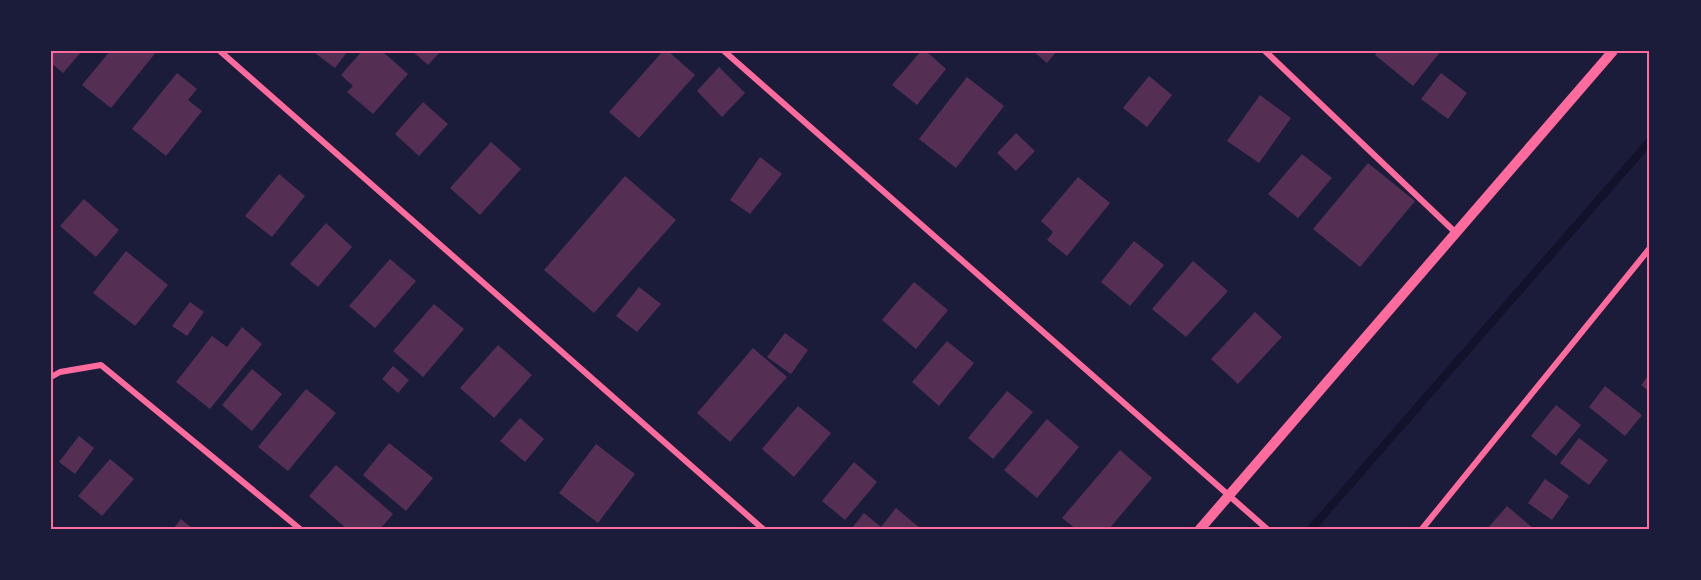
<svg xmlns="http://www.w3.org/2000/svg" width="1701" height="580" viewBox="0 0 1701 580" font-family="'Archivo Narrow',sans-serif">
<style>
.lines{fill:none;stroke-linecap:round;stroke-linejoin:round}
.stream{stroke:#12122b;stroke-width:8}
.building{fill:#542f53}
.minor{stroke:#ff6b9d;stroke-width:6}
.tertiary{stroke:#ff6b9d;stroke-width:10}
.neatline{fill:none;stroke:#ff6b9d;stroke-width:2}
</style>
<rect width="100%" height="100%" fill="#1b1b3a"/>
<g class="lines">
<path class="stream" d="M1311,529l339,-388"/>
</g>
<g class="building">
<path d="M51,51h31l-19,22 -12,-10z"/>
<path d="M110,51h47l-46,57 -29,-23z"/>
<path d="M312,51h36l-13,17z"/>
<path d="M362,51h20l26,23 -35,40 -26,-22 6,-6 -12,-11z"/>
<path d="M412,51h29l-13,14z"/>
<path d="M663,51h5l27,24 -56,63 -30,-26z"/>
<path d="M921,51h5l20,18 -29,36 -25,-20z"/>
<path d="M1033,51h24l-10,12z"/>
<path d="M1378,51h63l-28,35 -38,-31z"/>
<path d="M719,67l26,26 -23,24 -25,-26z"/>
<path d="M177,73l20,16 -9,11 14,11 -36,45 -34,-27z"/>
<path d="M1441,73l26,20 -19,26 -27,-20z"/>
<path d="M1149,76l23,19 -25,32 -24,-19z"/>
<path d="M967,77l37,29 -48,62 -37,-29z"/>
<path d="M1260,95l31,23 -32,45 -32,-22z"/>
<path d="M423,102l25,22 -29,32 -24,-22z"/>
<path d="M1016,133l19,18 -19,20 -19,-18z"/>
<path d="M491,142l30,27 -41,46 -30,-27z"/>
<path d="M1302,154l30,24 -34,40 -30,-24z"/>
<path d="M760,157l22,17 -32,40 -20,-14z"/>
<path d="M1368,163l47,38 -55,66 -47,-38z"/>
<path d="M279,174l26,22 -33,41 -27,-21z"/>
<path d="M625,176l51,44 -82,93 -50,-43z"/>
<path d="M1078,177l32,26 -43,53 -20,-16 6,-8 -12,-11z"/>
<path d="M84,199l35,31 -23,27 -36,-31z"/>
<path d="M326,223l26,24 -34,40 -28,-23z"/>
<path d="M1134,241l30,24 -34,41 -29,-24z"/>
<path d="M126,251l42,34 -33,41 -42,-33z"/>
<path d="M390,259l26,22 -41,47 -26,-22z"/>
<path d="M1193,261l35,30 -42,46 -34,-28z"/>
<path d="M914,282l34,28 -32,39 -34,-29z"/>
<path d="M639,287l22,17 -24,28 -21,-16z"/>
<path d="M190,302l14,10 -17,24 -15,-10z"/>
<path d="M434,304l30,25 -41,48 -30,-26z"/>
<path d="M1255,312l27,25 -44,47 -27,-25z"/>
<path d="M242,327l20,17 -52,65 -34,-27 36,-46 15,11z"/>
<path d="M785,333l23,17 -17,24 -24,-17z"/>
<path d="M947,341l27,22 -35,43 -27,-24z"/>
<path d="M498,345l34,30 -38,43 -34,-30z"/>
<path d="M753,348l34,29 -57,65 -33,-29z"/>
<path d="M393,366l16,14 -11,13 -16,-14z"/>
<path d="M252,369l30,25 -30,37 -30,-26z"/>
<path d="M1650,373v19l-9,-7z"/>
<path d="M1605,386l37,29 -17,21 -36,-29z"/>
<path d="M306,389l30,24 -48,58 -30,-24z"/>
<path d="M1007,391l26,21 -40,47 -25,-21z"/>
<path d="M1556,405l25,20 -25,31 -25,-20z"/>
<path d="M798,406l33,27 -37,44 -32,-28z"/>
<path d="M520,418l24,21 -19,23 -25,-21z"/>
<path d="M1047,419l32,28 -42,51 -33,-28z"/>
<path d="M79,436l15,12 -19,26 -16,-12z"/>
<path d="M1579,438l29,22 -19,25 -29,-22z"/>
<path d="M389,443l44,35 -27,33 -43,-36z"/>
<path d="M596,444l39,30 -37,49 -39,-30z"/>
<path d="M1120,450l32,28 -43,51h-33l-14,-11z"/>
<path d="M110,459l24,20 -32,37 -24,-20z"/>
<path d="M854,462l23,20 -32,38 -23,-19z"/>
<path d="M336,465l57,49 -13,15h-33l-38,-33z"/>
<path d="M1545,479l24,17 -17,24 -24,-17z"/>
<path d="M1507,506l27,23 -46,-1z"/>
<path d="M896,508l25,21h-70l13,-16 17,14z"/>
<path d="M181,519l12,10h-20z"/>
</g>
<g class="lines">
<g class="minor">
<path d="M220,51l543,478"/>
<path d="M724,51l543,478"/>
<path d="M1265,51l191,182"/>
<path d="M51,377l9,-5 41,-7 199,164"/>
<path d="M1422,529l228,-281"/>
</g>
<path class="tertiary" d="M1200,529l413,-478"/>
</g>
<rect width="1701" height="580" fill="none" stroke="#1b1b3a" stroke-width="105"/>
<rect x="52" y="52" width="1596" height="476" class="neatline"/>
</svg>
